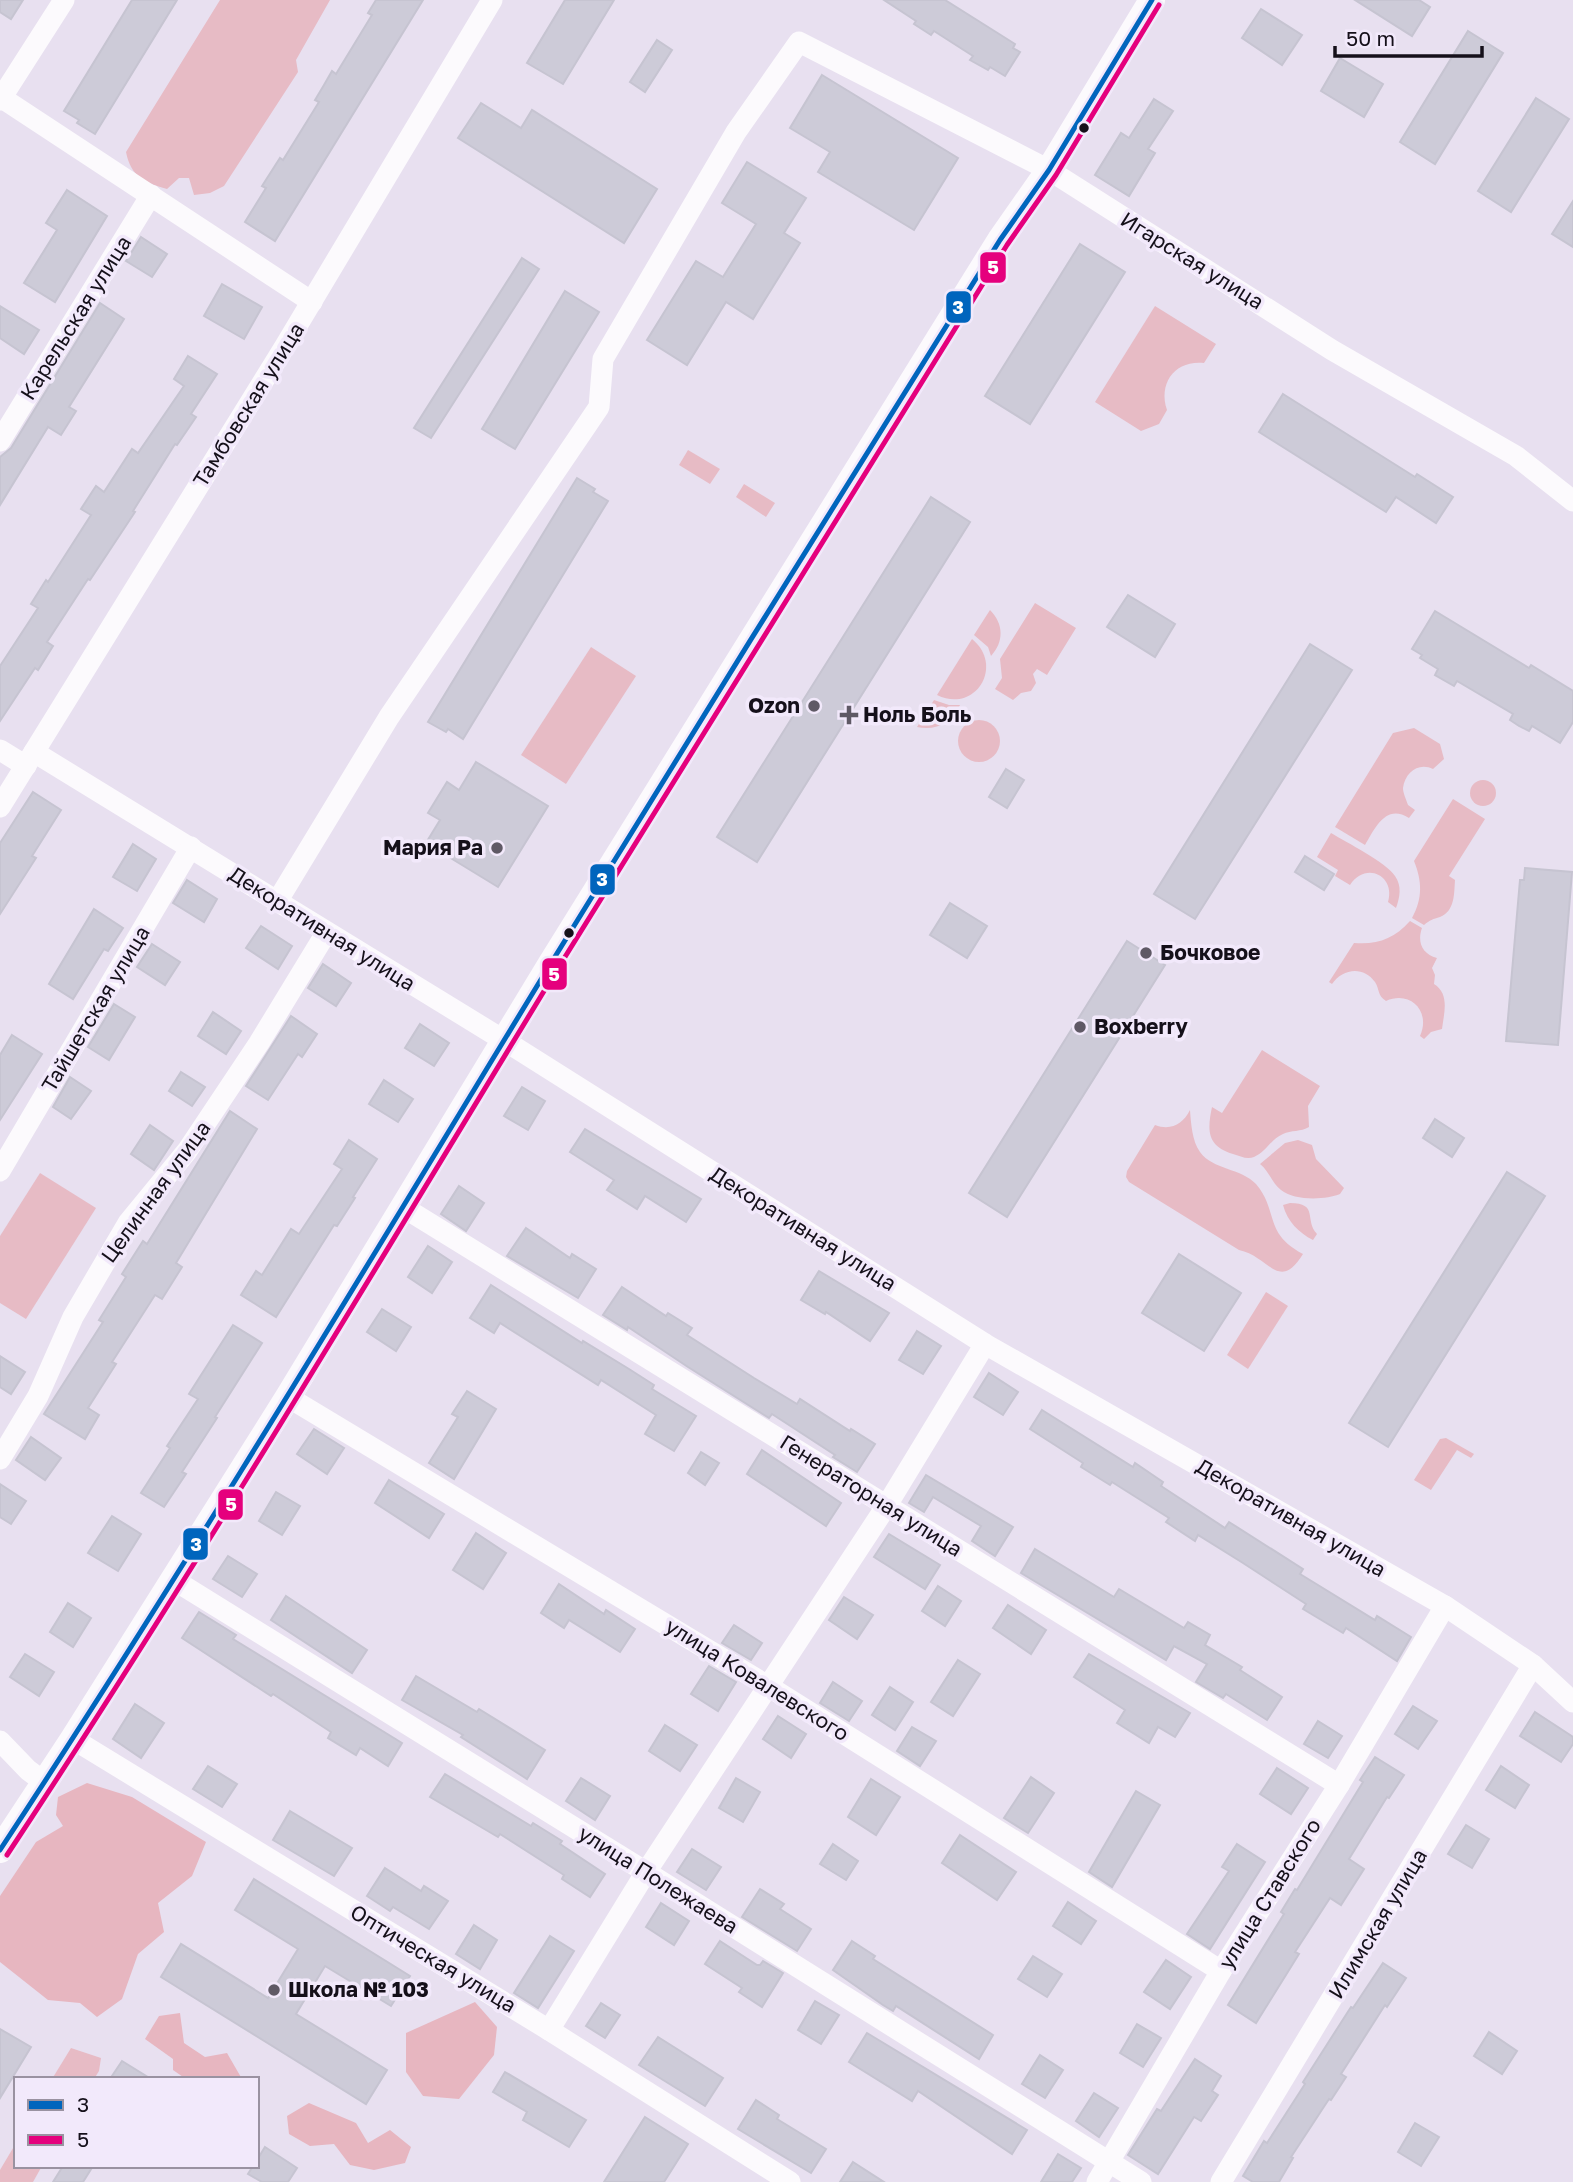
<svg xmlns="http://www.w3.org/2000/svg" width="1573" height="2182" viewBox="0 0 1573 2182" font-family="'Golos Text',sans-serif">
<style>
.green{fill:#e7bbc5}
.forest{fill:#e7b6c0}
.building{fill:#cdcbd8;stroke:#c6c4d1;stroke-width:2}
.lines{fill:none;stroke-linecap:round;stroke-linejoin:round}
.minor{stroke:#fcfafd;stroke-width:21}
.tertiary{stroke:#fcfafd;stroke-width:26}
.bus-1-casing{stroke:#f2e9fb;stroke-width:10}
.bus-2-casing{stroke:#f2e9fb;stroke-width:10}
.bus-1{stroke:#0065bd;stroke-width:5}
.bus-2{stroke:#e5007d;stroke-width:5}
.bus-dot{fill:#15101a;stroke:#f2e9fb;stroke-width:2.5}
.poi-dot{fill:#5f5965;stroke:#f2e9fb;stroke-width:2.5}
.labels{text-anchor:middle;stroke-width:7;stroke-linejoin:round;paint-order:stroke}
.street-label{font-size:21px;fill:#15101a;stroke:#f2e9fb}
.poi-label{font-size:21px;font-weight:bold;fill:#15101a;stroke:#f2e9fb;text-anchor:start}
.line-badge{stroke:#f2e9fb;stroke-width:2.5}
.badge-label{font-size:19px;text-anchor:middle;font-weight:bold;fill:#fff}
</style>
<rect width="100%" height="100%" fill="#e8e0f0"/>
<g class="green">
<path d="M220,0h110l-34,60 2,12 -74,114 -14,7 -16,2 -5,-17h-10l-12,11c-23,-7 -36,-12 -41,-37z"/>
<path d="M1155,306l61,38 -12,19c-29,-3 -46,20 -37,47l-8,14 -18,7 -46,-29z"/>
<path d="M688,450l32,19 -10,15 -31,-19z"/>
<path d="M744,484l31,19 -9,14 -30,-20z"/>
<path d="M1035,603l41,25 -29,47 -10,-6 -4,5 3,9 -5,8 -10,2 -8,7 -18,-11 7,-11 -2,-19z"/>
<path d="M990,610c14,14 14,32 1,46l-3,-9 -14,-12z"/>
<path d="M972,639c33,27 3,75 -35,56z"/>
<path d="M591,647l45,29 -70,108 -45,-29z"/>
<path d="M934,700l15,5h11c-8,18 -24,26 -43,22z"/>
<circle cx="979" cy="741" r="21"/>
<path d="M1414,728l26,16 4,15 -11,10c-14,-7 -28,3 -30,19 0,5 3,11 5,17l7,5 -6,8c-23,-15 -34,10 -44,27l-30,-18 58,-94z"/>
<circle cx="1483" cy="793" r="13"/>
<path d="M1453,799l32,20 -36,57 6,4c-1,14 0,31 -15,37 -7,2 -10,3 -16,8l-12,-7c11,-20 10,-37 2,-57z"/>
<path d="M1331,833c15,9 56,30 64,43 7,10 5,21 1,32l-8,-6c8,-27 -23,-41 -38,-17l-15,-9 3,-6 -21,-13z"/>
<path d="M1410,921l12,7c-5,14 0,26 15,30l-5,10 3,7 -1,9c16,10 10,29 8,45l-11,3 -7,7 -4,-3c11,-24 -9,-46 -34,-35 -9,-6 -6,-11 -11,-19 -12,-17 -33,-13 -43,2l-3,-2 25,-39c23,2 40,-4 56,-22z"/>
<path d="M1262,1050l58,36 -12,20 1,21c-8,5 -18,3 -26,7 -12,5 -17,18 -29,23 -7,3 -14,-1 -21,-3 -26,-8 -26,-23 -21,-47l10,6z"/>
<path d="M1190,1110c1,13 2,31 10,42 13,18 41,16 56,32 23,27 7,49 47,70 -24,39 -34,2 -64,-4l-110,-68 -3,-5 1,-6 28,-46c16,6 28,-1 35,-15z"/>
<path d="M1298,1140l14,5 4,14 28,29 -4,6c-14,6 -46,7 -59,-4 -9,-7 -12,-19 -21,-26l25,-21z"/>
<path d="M40,1173l56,35 -70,111 -26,-16v-67z"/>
<path d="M1290,1203c29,0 14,17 27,31l-4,6c-14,-7 -26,-19 -30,-35z"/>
<path d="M1266,1292l22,14 -40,63 -21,-14z"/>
<path d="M1446,1438l28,16 -3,4 -14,-8 -26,40 -17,-10 26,-41z"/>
<path d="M71,2048l30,10 -2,13 -5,8h-42z"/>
<path d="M16,2143v23h26l-9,16h-33v-12z"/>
</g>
<g class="forest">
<path d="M87,1783l45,14 74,45 -14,34 -34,27 6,29 -26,22 -16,45 -25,18 -17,-14 -32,-3 -48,-38v-66l36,-54 27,-16 -7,-11 2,-18z"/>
<path d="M475,2002l22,25 -3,28 -35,44 -36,-3 -17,-24v-39z"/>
<path d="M180,2013l4,30 21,14 22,-4 15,26h-56l-13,-9v-11l-28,-20 14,-23z"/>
<path d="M309,2103l47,20 12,20 22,-13 21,17 -6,16 -31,7 -24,-5 -16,-21 -24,2 -21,-12 -2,-18z"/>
</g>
<g class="building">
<path d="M0,0h23l-12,19 -11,-7z"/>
<path d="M132,0h45l-82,134 -18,-11 2,-3 -15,-9z"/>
<path d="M376,0h47l-148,241 -30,-19 21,-34 -4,-2 18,-28 3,2 36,-58 -4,-2 9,-15 8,-14 4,3 36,-59 -4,-2z"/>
<path d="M565,0h49l-51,84 -36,-21z"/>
<path d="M884,0h61l70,44 -2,4 7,4 -15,24 -15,-9 -2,3 -18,-10 3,-4 -39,-25 -3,4 -17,-11 2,-3z"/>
<path d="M1355,0h64l11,7 -18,29z"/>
<path d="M1261,9l41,26 -20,30 -40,-27z"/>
<path d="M1468,31l35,22 -68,111 -35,-22z"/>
<path d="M657,40l15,10 -27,42 -15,-10z"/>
<path d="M1340,58l43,26 -19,33 -43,-26z"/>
<path d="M822,75l136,83 -44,72 -96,-58 12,-20 -40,-24z"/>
<path d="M1536,98l33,21 -58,93 -33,-21z"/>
<path d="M1154,99l19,12 -25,38 7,4 -26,43 -34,-21 26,-42 8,5z"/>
<path d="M481,103l40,25 11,-18 125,79 -33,54 -166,-105z"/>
<path d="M747,162l59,36 -22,35 16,10 -47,76 -27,-17 -39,63 -40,-25 49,-79 27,16 33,-53 -34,-21z"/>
<path d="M67,190l40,26 -52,86 -31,-19 33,-53 -11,-7z"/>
<path d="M1573,201v46l-21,-13z"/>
<path d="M141,237l26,17 -15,23 -26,-16z"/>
<path d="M1080,244l45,28 -95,152 -45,-28z"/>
<path d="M522,258l17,11 -108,169 -17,-10z"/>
<path d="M222,284l40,23 -18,32 -40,-23z"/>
<path d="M565,291l34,21 -84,137 -33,-20z"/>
<path d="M100,303l24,16 -55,88 7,4 -15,24 -13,-8 -48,78v-48l11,-9z"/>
<path d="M0,306l39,24 -15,24 -24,-16z"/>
<path d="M188,356l29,18 -26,40 5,3 -19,28 -2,-1 -42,67 2,1 -45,68 -2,-1 -41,63 6,4 -15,24 -3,-2 -35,53v-55l38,-58 -7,-4 15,-24 2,2 43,-67 -10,-6 15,-23 8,6 28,-43 6,4 46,-67 -10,-7z"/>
<path d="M1283,394l132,83 2,-3 36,23 -17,26 -40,-26 -10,15 -127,-80z"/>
<path d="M577,478l18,11 -2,3 15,9 -145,238 -15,-10 -2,3 -18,-10z"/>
<path d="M931,497l39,25 -213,340 -40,-25z"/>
<path d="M1128,595l47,29 -20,33 -48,-30z"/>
<path d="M1435,611l94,57 2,-3 42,26v31l-13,21 -28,-17 -3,5 -10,-5 -9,-6 3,-6 -56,-33 -3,5 -19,-11 3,-6 -18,-11 2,-3 -10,-6z"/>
<path d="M1310,644l42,26 -157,249 -41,-25z"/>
<path d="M476,762l72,44 -50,81 -72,-44 14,-23 -12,-7 19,-31 12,8z"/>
<path d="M1006,769l18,11 -17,28 -18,-11z"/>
<path d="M33,792l28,18 -29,46 4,2 -36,56v-71z"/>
<path d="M133,844l23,15 -19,32 -24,-14z"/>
<path d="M1305,856l29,18 -10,16 -29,-18z"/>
<path d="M1525,868l47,4 -14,173 -52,-4 14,-161h4z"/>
<path d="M187,880l30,19 -13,23 -31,-19z"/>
<path d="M950,903l37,23 -20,32 -37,-23z"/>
<path d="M94,909l29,19 -15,23 -4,-2 -31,50 -24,-15z"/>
<path d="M261,926l31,20 -14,23 -32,-21z"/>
<path d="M1127,941l38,24 -158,252 -38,-24z"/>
<path d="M152,944l28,18 -15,23 -28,-18z"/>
<path d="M323,964l28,19 -15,23 -28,-18z"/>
<path d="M114,1004l21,13 -26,43 -21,-13z"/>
<path d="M213,1012l28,19 -15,23 -28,-18z"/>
<path d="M291,1016l26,18 -15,23 -4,-3 -30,46 -22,-14z"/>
<path d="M420,1024l29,19 -15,23 -29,-18z"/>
<path d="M12,1035l30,19 -42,66v-65z"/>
<path d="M181,1072l24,15 -13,19 -23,-15z"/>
<path d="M70,1077l21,14 -20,28 -18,-12z"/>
<path d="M384,1080l29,19 -15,23 -29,-18z"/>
<path d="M522,1087l23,14 -17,29 -24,-14z"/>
<path d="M230,1111l27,18 -81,134 6,4 -20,32 -7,-4 -43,67 4,2 -28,44 11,7 -14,24 -41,-25 59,-92 -4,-2 27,-43 -4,-3 21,-33 4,3z"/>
<path d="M1435,1119l29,19 -12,19 -29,-19z"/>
<path d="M150,1125l23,16 -19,29 -23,-16z"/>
<path d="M585,1129l116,70 -15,23 -41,-26 -8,13 -30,-19 7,-10 -44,-28z"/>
<path d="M349,1140l28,19 -24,38 2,1 -18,28 -3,-1 -58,92 -35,-22 15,-24 6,4 29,-46 8,5 43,-65 -8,-5z"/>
<path d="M1507,1172l38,24 -157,251 -39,-24z"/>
<path d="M459,1186l25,17 -18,28 -25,-17z"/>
<path d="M526,1228l44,30 2,-4 24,15 -18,29 -71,-42z"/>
<path d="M428,1246l24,16 -20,31 -24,-16z"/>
<path d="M1179,1254l62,39 -37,58 -62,-38z"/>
<path d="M819,1271l70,42 -19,28 -44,-29 -1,2 -24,-14z"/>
<path d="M491,1285l91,58 1,-2 46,28 25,16 -2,4 44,27 -22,35 -29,-17 11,-19 -55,-35 -3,5 -98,-62 -6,10 -24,-15z"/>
<path d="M622,1287l44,29 2,-3 24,15 -5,7 67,43 43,26 3,-5 50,32 1,-2 24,15 -18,28 -24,-15 2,-2 -63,-41 -3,4 -81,-51 -60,-40 -1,3 -24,-15z"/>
<path d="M382,1309l29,18 -15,24 -29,-19z"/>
<path d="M233,1325l29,18 -47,74 2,1 -35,54 4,2 -22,33 -23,-14 29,-45 -3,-2 31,-47 -9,-5z"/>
<path d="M917,1331l24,15 -18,28 -24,-14z"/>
<path d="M0,1356l25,16 -14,22 -11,-7z"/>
<path d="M989,1373l29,19 -15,23 -29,-18z"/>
<path d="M467,1391l29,18 -42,70 -25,-16 29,-46 -6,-3z"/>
<path d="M1042,1410l91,57 2,-4 28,19 -2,4 64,42 4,-6 74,47 -3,5 75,46 2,-4 34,21 -14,24 -51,-33 -3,5 -40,-24 3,-5 -63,-41 -45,-28 -3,6 -29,-19 3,-4 -57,-36 -2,3 -29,-18 2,-4 -53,-34z"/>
<path d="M314,1429l30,19 -17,26 -30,-20z"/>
<path d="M31,1437l30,21 -16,22 -29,-20z"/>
<path d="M762,1450l79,53 -15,23 -79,-52z"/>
<path d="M701,1452l18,11 -14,22 -17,-12z"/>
<path d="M926,1475l87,52 -18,29 -23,-15 9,-15 -48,-29 -9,15 -15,-9z"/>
<path d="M389,1480l55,34 -15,24 -54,-35z"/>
<path d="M0,1484l26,17 -15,23 -11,-7z"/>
<path d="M276,1492l24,14 -18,29 -23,-14z"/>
<path d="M112,1516l29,18 -23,37 -30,-18z"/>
<path d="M476,1533l30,20 -23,36 -30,-19z"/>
<path d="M889,1534l51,31 -15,24 -51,-32z"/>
<path d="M1035,1549l79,48 5,-8 65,39 4,-6 22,13 -5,10 37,22 -2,3 42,27 -15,23 -41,-26 -3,4 -27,-16 11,-18 -33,-18 -8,14 -145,-87z"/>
<path d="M228,1556l29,18 -15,23 -29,-18z"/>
<path d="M559,1584l45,30 2,-4 29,19 -15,23 -51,-32 -5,8 -23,-15z"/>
<path d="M938,1586l23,15 -16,25 -23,-15z"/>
<path d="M286,1596l81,54 -15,23 -81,-53z"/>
<path d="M844,1597l29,18 -16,24 -28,-19z"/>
<path d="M68,1603l23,15 -18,29 -23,-15z"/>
<path d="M1008,1605l38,25 -15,24 -38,-26z"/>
<path d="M199,1612l37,23 -3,4 169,104 -14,23 -28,-18 -4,7 -28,-17 3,-6 -58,-38 -2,2 -89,-58z"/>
<path d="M734,1625l28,18 -11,17 -29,-17z"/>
<path d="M25,1654l29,18 -15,24 -29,-19z"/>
<path d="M1089,1654l101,59 -15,24 -17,-10 -9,16 -32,-20 8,-13 -51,-33z"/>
<path d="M958,1660l22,14 -27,42 -22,-14z"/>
<path d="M709,1666l27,16 -18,29 -27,-17z"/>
<path d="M416,1676l61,36 2,-3 66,41 -18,29 -66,-42 2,-2 -61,-35z"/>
<path d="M833,1682l29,19 -13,20 -29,-18z"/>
<path d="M890,1687l23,15 -18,28 -23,-15z"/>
<path d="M135,1704l29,19 -23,35 -28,-19z"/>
<path d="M1413,1706l24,15 -19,28 -23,-15z"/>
<path d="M1535,1712l38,25v7l-12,18 -41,-26z"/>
<path d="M778,1716l28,18 -15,24 -28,-19z"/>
<path d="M1318,1721l24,15 -14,22 -24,-14z"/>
<path d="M665,1725l32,20 -17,26 -31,-20z"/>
<path d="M912,1727l24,14 -16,25 -23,-15z"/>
<path d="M1375,1757l29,18 -15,23 -2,-1 -38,62 15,10 -23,36 -11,-7 -35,54 4,2 -43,69 -28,-18 56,-91 -3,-2 14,-23 2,1 66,-108 -3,-2z"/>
<path d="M208,1766l29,18 -15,23 -29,-18z"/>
<path d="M1501,1766l28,19 -14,23 -29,-18z"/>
<path d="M1277,1768l31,20 -17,26 -31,-20z"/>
<path d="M445,1774l86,52 2,-3 29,18 -2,3 45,30 -15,23 -28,-18 2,-4 -64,-41 -2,3 -68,-40z"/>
<path d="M1031,1777l23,16 -26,40 -24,-15z"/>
<path d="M581,1778l29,18 -15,24 -29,-19z"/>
<path d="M736,1778l24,14 -17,30 -24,-14z"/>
<path d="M871,1779l29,18 -24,38 -28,-18z"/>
<path d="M1136,1791l24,14 -48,82 -23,-15z"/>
<path d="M290,1811l62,37 -18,28 -61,-36z"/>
<path d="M1466,1825l23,14 -17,29 -24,-14z"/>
<path d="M960,1835l56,37 -19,28 -55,-37z"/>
<path d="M833,1844l25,17 -12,19 -26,-16z"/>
<path d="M1237,1844l28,18 -55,87 -23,-15 42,-63 -7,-4z"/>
<path d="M692,1849l29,18 -15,23 -29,-18z"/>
<path d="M385,1868l36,23 3,-5 24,15 -19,28 -36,-22 -3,4 -23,-15z"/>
<path d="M254,1879l156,97 -19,30 -66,-40 -29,48 91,56 -21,34 -205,-127 20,-33 87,54 30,-49 -63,-39z"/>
<path d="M760,1889l24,15 -4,5 31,20 -14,22 -55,-34z"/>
<path d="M1068,1902l28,19 -15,23 -28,-18z"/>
<path d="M661,1903l28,18 -15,24 -28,-18z"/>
<path d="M474,1925l23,15 -17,29 -24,-15z"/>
<path d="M550,1936l24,15 -36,57 -24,-15z"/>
<path d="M720,1941l37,24h3l3,-4 20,12 -21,34 -23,-15 3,-4 -37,-24z"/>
<path d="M852,1941l23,15 -2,3 120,76 -14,24 -83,-53 -3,5 -10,-6 -50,-35z"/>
<path d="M1033,1956l29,18 -15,23 -29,-18z"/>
<path d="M1166,1960l25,17 -21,32 -26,-17z"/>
<path d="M1383,1963l23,15 -19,29 -2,-2 -44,69 5,3 -15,23 -2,-1 -38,58 2,1 -14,24h-26l-10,-6 21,-35 3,2 38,-59 -2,-2 48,-75 2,1z"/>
<path d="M815,2001l24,14 -18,29 -23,-14z"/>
<path d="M601,2003l19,12 -15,23 -19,-12z"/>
<path d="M1137,2024l24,14 -18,29 -23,-14z"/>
<path d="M0,2029l31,18 -31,51z"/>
<path d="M1489,2032l28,19 -15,23 -28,-18z"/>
<path d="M867,2033l160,97 -15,24 -94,-63 -6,10 -63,-39z"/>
<path d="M658,2037l65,41 -18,28 -66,-41z"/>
<path d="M1040,2055l23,15 -18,28 -23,-14z"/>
<path d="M1195,2059l26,17 -9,15 6,4 -17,26 -7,-4 -36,57 -30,-19 29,-46 4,2z"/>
<path d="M122,2061l29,18h-41z"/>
<path d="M505,2072l81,48 -17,27 -46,-27 4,-8 -34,-20z"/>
<path d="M1094,2093l24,15 -19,29 -23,-16z"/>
<path d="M756,2100l23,15 -2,4 49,30 -15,24 -73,-44z"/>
<path d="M645,2117l43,27 -24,38h-60z"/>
<path d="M1415,2123l24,14 -18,29 -23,-14z"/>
<path d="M265,2147l32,21 -9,14h-26l-14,-8 5,-8h4v-6z"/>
<path d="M1058,2154l23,14 -9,14h-31z"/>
<path d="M853,2162l31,20h-44z"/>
<path d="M63,2166h30l-10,16h-30z"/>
</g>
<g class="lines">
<g class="minor">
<path d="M2,98l310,204"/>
<path d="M0,100l64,-100"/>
<path d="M0,441l151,-246"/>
<path d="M0,750l26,16"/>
<path d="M34,752l471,289 480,303 460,262 88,59 40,37"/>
<path d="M0,807l285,-461 207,-346"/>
<path d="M278,900l111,-183 210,-310 4,-48 133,-227 63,-90 250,128 283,180 184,106 57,45"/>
<path d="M0,1171l191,-324"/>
<path d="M403,1207l936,578"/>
<path d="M288,1397l480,289 453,285"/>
<path d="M0,1459l38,-63 35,-79 55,-94 59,-72 72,-108 67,-110"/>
<path d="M174,1580l472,292 495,310"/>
<path d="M73,1739l476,291 241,152"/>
<path d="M0,1741l28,29 16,12"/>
<path d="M549,2030l97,-158 241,-367 98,-161"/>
<path d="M1097,2182l124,-211 118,-186 106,-179"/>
<path d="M1221,2182l312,-517"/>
</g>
<path class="tertiary" d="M0,1850l73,-111 215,-342 262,-432 450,-725 49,-70 103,-170"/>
<defs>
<path id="bus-1" d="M0,1850c190,-289 368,-586 548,-882 149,-244 301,-485 452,-728l49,-70 103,-170"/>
<path id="bus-2" d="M7,1855c191,-289 368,-586 548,-882 149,-244 302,-485 452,-728l49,-70 103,-170"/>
</defs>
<use href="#bus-1" class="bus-1-casing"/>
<use href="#bus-2" class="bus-2-casing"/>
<use href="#bus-1" class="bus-1"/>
<use href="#bus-2" class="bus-2"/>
</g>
<g class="bus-dot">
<circle cx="1084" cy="128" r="6"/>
<circle cx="569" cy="933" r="6"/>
</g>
<g class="poi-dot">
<circle cx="814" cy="706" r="7"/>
<path d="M845.5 704.5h7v7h7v7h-7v7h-7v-7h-7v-7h7z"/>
<circle cx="497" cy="848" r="7"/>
<circle cx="1146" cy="953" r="7"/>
<circle cx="1080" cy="1027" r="7"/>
<circle cx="274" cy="1990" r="7"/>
</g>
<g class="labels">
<g class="street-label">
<text transform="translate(1192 261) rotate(32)" y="7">Игарская улица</text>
<text transform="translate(76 318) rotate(-58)" y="7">Карельская улица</text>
<text transform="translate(249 405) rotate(-58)" y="7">Тамбовская улица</text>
<text transform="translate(322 929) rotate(32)" y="7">Декоративная улица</text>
<text transform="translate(96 1009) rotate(-59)" y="7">Тайшетская улица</text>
<text transform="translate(156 1192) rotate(-54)" y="7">Целинная улица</text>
<text transform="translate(803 1229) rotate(32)" y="7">Декоративная улица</text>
<text transform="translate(871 1496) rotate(32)" y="7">Генераторная улица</text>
<text transform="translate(1291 1518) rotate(30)" y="7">Декоративная улица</text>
<text transform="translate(757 1680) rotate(32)" y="7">улица Ковалевского</text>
<text transform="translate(658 1880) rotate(32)" y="7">улица Полежаева</text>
<text transform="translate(1270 1894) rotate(-58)" y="7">улица Ставского</text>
<text transform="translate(1378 1924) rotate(-59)" y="7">Илимская улица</text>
<text transform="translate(433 1959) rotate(31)" y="7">Оптическая улица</text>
</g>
<g class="poi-label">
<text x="800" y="713" text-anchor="end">Ozon</text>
<text x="863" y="722">Ноль Боль</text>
<text x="483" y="855" text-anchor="end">Мария Ра</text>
<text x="1160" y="960">Бочковое</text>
<text x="1094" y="1034">Boxberry</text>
<text x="288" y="1997">Школа № 103</text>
</g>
</g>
<g class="line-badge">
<rect x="979" y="251" width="28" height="33" rx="7" fill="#e5007d"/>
<rect x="945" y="290" width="27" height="34" rx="7" fill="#0065bd"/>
<rect x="589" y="863" width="27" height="33" rx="7" fill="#0065bd"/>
<rect x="541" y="957" width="27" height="34" rx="7" fill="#e5007d"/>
<rect x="217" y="1488" width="27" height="33" rx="7" fill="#e5007d"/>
<rect x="182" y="1527" width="27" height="34" rx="7" fill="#0065bd"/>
</g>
<g class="badge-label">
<text x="993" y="274">5</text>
<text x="958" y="314">3</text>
<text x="602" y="886">3</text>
<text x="554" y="981">5</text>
<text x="231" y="1511">5</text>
<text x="196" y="1551">3</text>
</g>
<rect x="14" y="2077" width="245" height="91" fill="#f2e9fb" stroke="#9a92a1" stroke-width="2"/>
<rect x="28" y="2100" width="35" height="10" fill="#0065bd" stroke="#9a92a1" stroke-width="2"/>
<text x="77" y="2112" font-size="21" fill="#15101a">3</text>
<rect x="28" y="2135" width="35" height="10" fill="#e5007d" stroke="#9a92a1" stroke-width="2"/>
<text x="77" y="2147" font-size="21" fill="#15101a">5</text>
<path d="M1335 46v10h147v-10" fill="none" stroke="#15101a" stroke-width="3.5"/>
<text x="1346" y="46" font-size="21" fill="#15101a" stroke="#f2e9fb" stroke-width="5" paint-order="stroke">50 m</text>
</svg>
